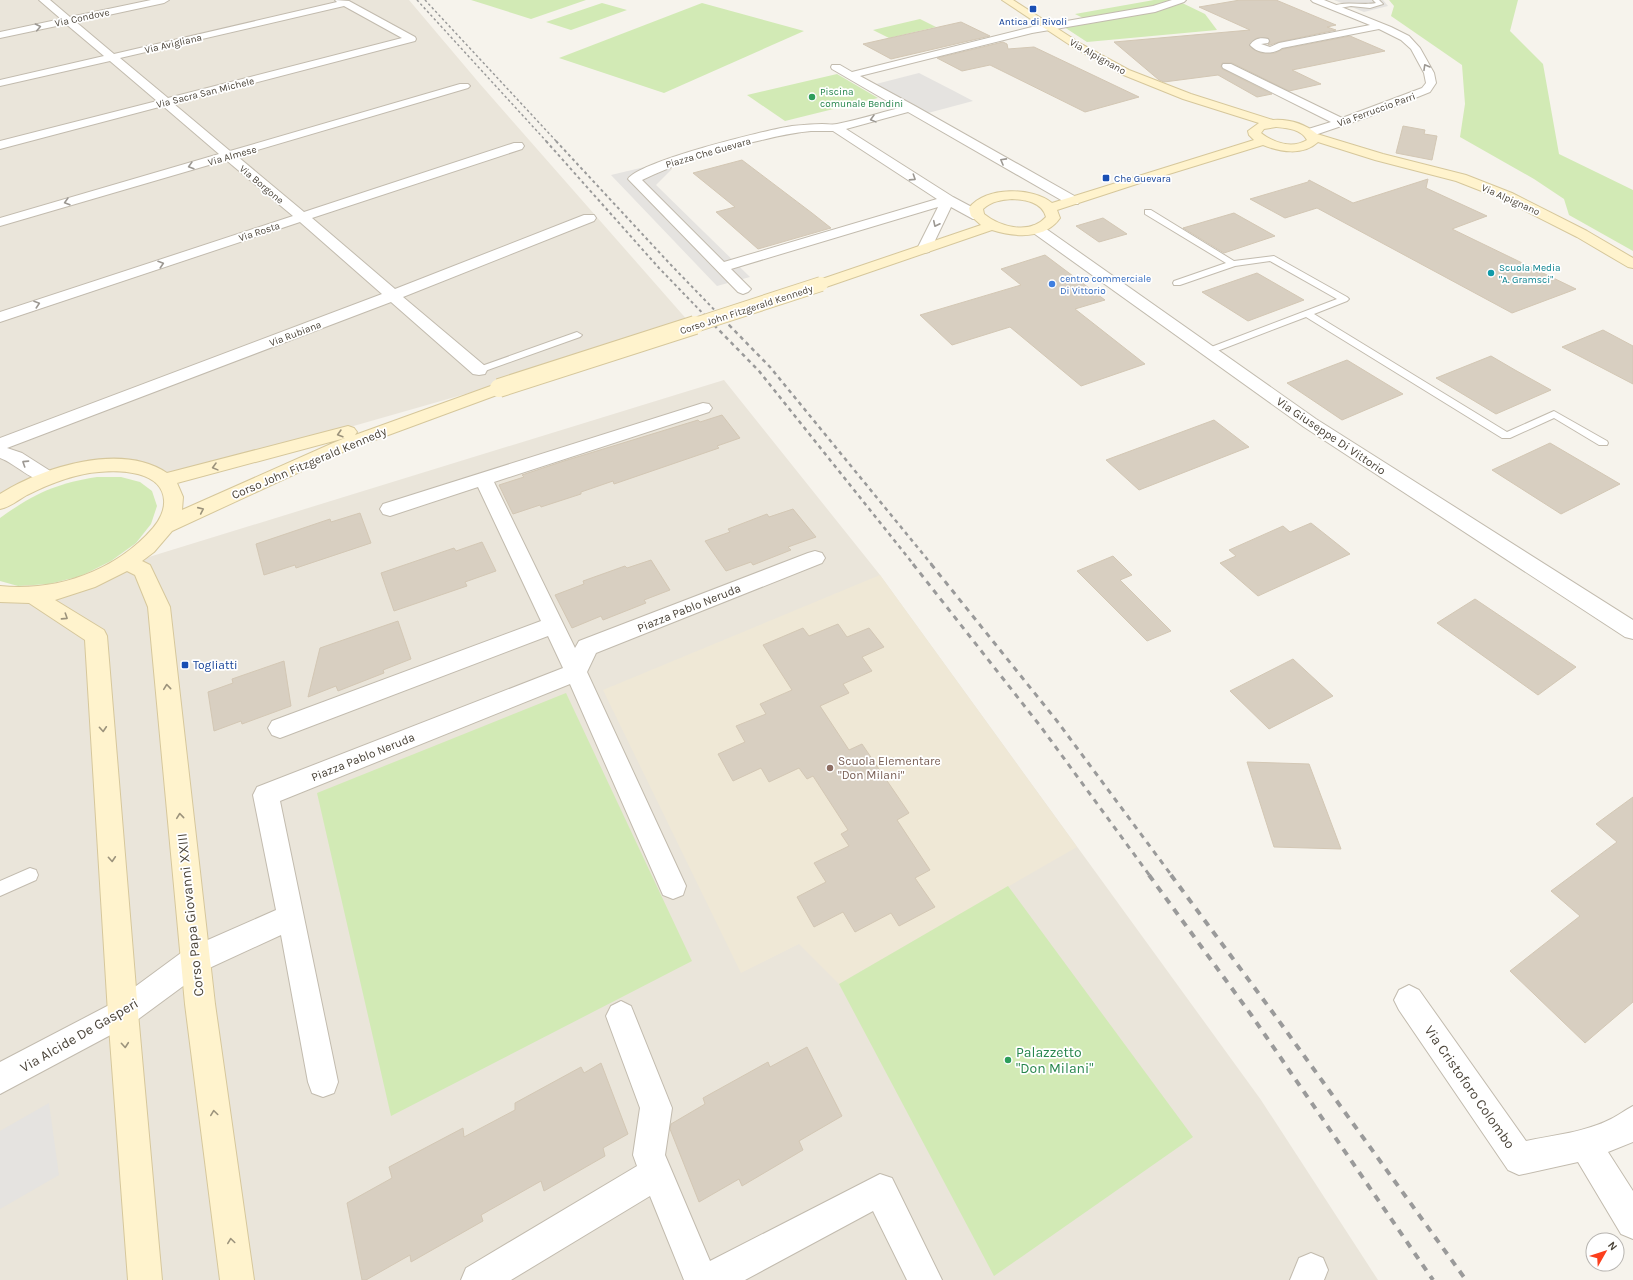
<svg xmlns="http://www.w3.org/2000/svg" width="1633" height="1280" viewBox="0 0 1633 1280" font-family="Karla,sans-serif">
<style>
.residential{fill:#eae5da}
.education{fill:#efe8d6}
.green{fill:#d2eab5}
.parking{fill:#e5e3e0}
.building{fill:#d8cfc1;stroke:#d3c7b4}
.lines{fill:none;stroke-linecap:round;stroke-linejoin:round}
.lane-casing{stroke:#c2bbae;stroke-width:2}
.street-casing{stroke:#c2bbae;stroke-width:2}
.secondary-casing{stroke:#d6c79b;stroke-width:2}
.lane{fill:#fff;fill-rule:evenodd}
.street{fill:#fff;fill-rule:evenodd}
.secondary{fill:#fff3cd;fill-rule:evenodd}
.rail-far4{stroke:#9a9a9a;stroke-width:1.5;stroke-dasharray:2.5 2.5;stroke-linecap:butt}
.rail-far3{stroke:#9a9a9a;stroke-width:2;stroke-dasharray:3 3;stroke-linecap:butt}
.rail-far2{stroke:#9a9a9a;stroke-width:2.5;stroke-dasharray:4 4;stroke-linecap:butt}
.rail-far1{stroke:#9a9a9a;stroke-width:3;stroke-dasharray:5.5 5.5;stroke-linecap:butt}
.rail{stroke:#9a9a9a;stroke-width:4;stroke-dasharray:7 7;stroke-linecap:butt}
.secondary-bridge-far1-casing{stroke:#d6c79b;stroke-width:16;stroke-linecap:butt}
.secondary-bridge-casing{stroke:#d6c79b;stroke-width:20;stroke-linecap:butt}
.secondary-bridge-far1{stroke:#fff3cd;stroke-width:14}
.secondary-bridge{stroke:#fff3cd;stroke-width:18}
.oneway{stroke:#9c9892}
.oneway2{stroke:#9c937c}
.transit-dot{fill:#1a4fb4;stroke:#fff;stroke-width:1.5}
.leisure-dot{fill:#2e9e5b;stroke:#fff;stroke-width:1.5}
.culture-dot{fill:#0f9aa8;stroke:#fff;stroke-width:1.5}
.shop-dot{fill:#3f7fe0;stroke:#fff;stroke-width:1.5}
.education-dot{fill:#8d6e63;stroke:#fff;stroke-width:1.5}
.labels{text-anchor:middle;stroke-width:3.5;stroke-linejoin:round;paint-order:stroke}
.far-street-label{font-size:10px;fill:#4b4439;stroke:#fff}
.far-transit-label{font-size:10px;fill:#164399;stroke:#fff}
.far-leisure-label{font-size:10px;fill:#27864d;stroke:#fff;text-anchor:start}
.far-culture-label{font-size:10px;fill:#0d838f;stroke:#fff;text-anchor:start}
.far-shop-label{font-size:10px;fill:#366cbe;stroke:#fff;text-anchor:start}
.street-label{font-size:12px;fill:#4b4439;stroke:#fff}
.transit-label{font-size:12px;fill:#164399;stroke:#fff;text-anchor:start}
.education-label{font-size:12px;fill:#785e54;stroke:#fff;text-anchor:start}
.near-street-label{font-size:14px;fill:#4b4439;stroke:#fff}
.near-leisure-label{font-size:14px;fill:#27864d;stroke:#fff;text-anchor:start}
</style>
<rect width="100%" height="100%" fill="#f6f3ec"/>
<g class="residential">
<path d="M0,0h409l71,84 209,238 -199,65 -161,46 -160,42 -44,-15 -125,38z"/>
<path d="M724,380l156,195 381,525 117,180h-1378v-681l6,2z"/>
</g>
<path class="education" d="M880,575l197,272 -238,137 -40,-40 -58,29 -138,-283z"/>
<g class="green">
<path d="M471,0h115l-55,19z"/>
<path d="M1154,0h22l29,14 12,16 -130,12 -29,-19 25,-5 -8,-4z"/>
<path d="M1389,0h129l-8,31 33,33 16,90 74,36v61l-64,-36 -5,-16 -30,-20 -74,-42 5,-33 -3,-39 -71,-49 3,-10z"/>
<path d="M602,3l25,7 -56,20 -25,-8z"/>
<path d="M702,3l102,28 -140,62 -105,-35z"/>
<path d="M920,19l16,8 -47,11 -16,-8z"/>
<path d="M837,74l41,24 -93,23 -38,-26z"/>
<path d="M97,477h24l19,5 12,9 5,15 -6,18 -15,19 -25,18 -30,15 -32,8 -31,2 -18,-5v-63c33,-24 57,-35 97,-41z"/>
<path d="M566,693l126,268 -301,155 -74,-323z"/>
<path d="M1008,886l185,251 -199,139 -155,-292z"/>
</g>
<g class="parking">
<path d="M1334,0h49l5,6 -24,6z"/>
<path d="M919,73l35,18 19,10 -45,12 -52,-29z"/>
<path d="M653,165l19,4 -16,16 94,92 -33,9 -106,-111z"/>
<path d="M49,1103l10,72 -59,34v-78z"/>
</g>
<g class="building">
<path d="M1240,0h36l60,25 -9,2 9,3 -57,12 -9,3h-2l2,-3 -2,-4h-11l-8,7 4,4 8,4h14l8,-4 67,-13 35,15 -93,19 29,14 -32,7 -57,-28h-10l-1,4 1,2 50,25 -15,3 -39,-22 -54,7 -5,-2 -45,-38 136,-12 -51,-23z"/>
<path d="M961,22l29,14 -99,23 -28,-15z"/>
<path d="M1003,42l4,2 1,5 26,-2 105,50 -54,15 -95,-47 -28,6 -25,-13z"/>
<path d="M1403,126l22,4 -1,4 13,2 -5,24 -36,-7z"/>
<path d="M742,160l70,53 19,15 -73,21 -42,-37 19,-5 -42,-34z"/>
<path d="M1428,179l-2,9 61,28 -35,13 124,60 -64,24 -195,-105 -32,10 -35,-19 58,-17 1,-2 44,23z"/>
<path d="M1234,213l41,23 -51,17 -41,-25z"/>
<path d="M1103,218l24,16 -28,8 -23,-16z"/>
<path d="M1045,255l60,45 -30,9 70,55 -64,22 -71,-59 -58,18 -32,-30 101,-30 -20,-16z"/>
<path d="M1257,273l47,27 -56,21 -46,-29z"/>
<path d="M1603,330l30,16v38l-71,-37z"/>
<path d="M1491,356l24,14 36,20 -55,24 -60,-36z"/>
<path d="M1347,360l56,34 -61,26 -55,-37z"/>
<path d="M722,415l18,23 -23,8 2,2 -105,36 -1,-3 -32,11v2l-40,13 -1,-2 -27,9 -14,-29 25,-8 -2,-2 42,-14 134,-41 2,2z"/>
<path d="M1214,420l35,27 -110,43 -33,-30z"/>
<path d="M1550,443l70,41 -59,30 -69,-44z"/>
<path d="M793,509l23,28 -28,10 3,3 -38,15 -2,-3 -25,9 -21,-30 25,-9 -2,-3 39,-15 2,3z"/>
<path d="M360,513l11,30 -75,25 -1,-3 -31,10 -8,-31 74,-25 1,3z"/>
<path d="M1311,523l39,31 -92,42 -38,-33 16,-7 -7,-6 54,-24 7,6z"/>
<path d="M482,542l14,29 -31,11 2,4 -73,25 -13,-38 73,-25 2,3z"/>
<path d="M1113,556l19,19 -12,5 51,51 -24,10 -70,-70z"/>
<path d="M651,560l19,30 -26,10 2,3 -43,17 -2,-4 -29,12 -17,-33 29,-11 -1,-3 42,-15 2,2z"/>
<path d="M1475,599l101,68 -38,28 -101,-72z"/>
<path d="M398,621l13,38 -28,11 1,3 -46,18 -2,-5 -28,11 12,-49z"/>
<path d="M838,624l9,13 22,-9 15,19 -22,10 10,14 -29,13 6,9 -29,13 29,44 13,-6 47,69 -12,7 33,50 -15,8 20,29 -36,19 -8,-13 -36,19 -12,-20 -29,15 -17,-30 29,-15 -12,-19 35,-17 -8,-12 7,-4 -35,-54 -6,3 -8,-11 -30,14 -8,-14 -28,13 -15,-27 27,-12 -9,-16 30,-12 -6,-10 32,-14 -29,-45 40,-17 6,8z"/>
<path d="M1293,659l40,37 -64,33 -39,-38z"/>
<path d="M284,661l7,45 -49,18 -1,-3 -27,10 -6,-39 25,-9 -1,-4z"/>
<path d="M1247,762l62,2 32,85 -67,-2z"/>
<path d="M1633,797v205l-48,41 -75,-72 70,-55 -29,-25 66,-49 -21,-18z"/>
<path d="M807,1047l35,69 -43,25 4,9 -61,36 -3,-7 -40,23 -29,-73 1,-5 34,-20 -2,-6 65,-36 2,5z"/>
<path d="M601,1063l27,71 -25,14 2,8 -61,35 -3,-10 -60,34 2,6 -72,41 -1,-7 -44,25h-4l-15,-77 45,-25 -3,-11 74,-39 1,9 51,-27v-7l66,-36 3,6z"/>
</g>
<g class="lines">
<defs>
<g id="lane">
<path d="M1373,0h6l4,4 -13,4 -19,-2 -17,3 -3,-2c13,-7 31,-1 45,-4z"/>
<path d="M1145,210h6l83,51 40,-5 73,41 2,2 -2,2 -33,13 193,118 47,-21 53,30 1,2 -1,2h-8l-45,-27 -44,20h-8l-196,-121 -94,36h-6l-2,-2 2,-2 131,-50 -67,-38 -35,5 -55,19h-6l-1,-2 1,-2 52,-18 -81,-49z"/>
<path d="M577,332l5,3 -2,2 -98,35 -3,1 -5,-3 2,-2z"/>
<path d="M30,868l6,2 2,5 -2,5 -36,16v-15z"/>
</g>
<g id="street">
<path d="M39,0h11l20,17 81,-17h18l-5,3 -88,19 38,32 223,-52 -2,-2 14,1 66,36 1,2 -1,2 -241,63 56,47 230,-67h8l2,2 -2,2 -231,68 67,56 210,-69h8l2,3 -2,3 -210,69 83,71 189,-74h10l2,3 -2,3 -191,76 82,69 2,4 -2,4 -6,1 -6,-1 -82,-72 -384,146 15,5 33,21 2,4 -2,4c-18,5 -38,-18 -55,-24v-20l382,-144 -82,-72 -300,100v-10l293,-96 -67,-56 -226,66v-8l219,-64 -56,-48 -163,43v-8l157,-40 -47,-40 -110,25v-6l104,-24 -38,-32 -66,14v-6l61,-13zM344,6l58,32 -234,60 -48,-40z"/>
<path d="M1172,0h14l-2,2 -29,10 -123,21 -172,43 55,30 163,92 2,3 -2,3h-10l-160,-92 -62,17 107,68 30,16 2,3 -2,3h-10l-22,-12 -20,42 -2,3 -5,1 -5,-1 -2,-3 21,-42 -207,62 20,20 -3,3 -5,2 -5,-2 -110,-113c12,-18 138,-49 164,-53 10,-1 20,-2 30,-2 5,0 11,1 15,0 21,-4 42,-11 62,-16l-67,-39 -1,-2 1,-2h8l12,7 180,-45 121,-21zM811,131h22l104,68 -213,63 -82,-82c33,-16 67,-27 102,-36 23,-5 44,-11 67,-13z"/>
<path d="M1311,0h13l67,27 18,9 11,12 14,25 2,10 -6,9 -62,25 -59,20 -4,-1 -2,-3 2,-3 26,-8 -108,-54 -1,-2 1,-2h8l111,54 80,-30 4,-5 -2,-10 -13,-24 -10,-9 -22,-11 -97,19c-9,7 -24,6 -32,-3 4,-6 10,-8 18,-6l1,2 -1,2 -7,1 9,3 9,-4 91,-18 -57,-23z"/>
<path d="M1037,225l5,1 274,193 317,201v19l-8,-2 -321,-210 -272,-195 -2,-3 2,-3z"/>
<path d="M703,403l6,1 3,4 -3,4 -215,70 81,166 4,-7 229,-88 7,-2 7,2 3,5 -3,5 -226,90 -9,19 99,214 -3,9 -10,4 -10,-4 -93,-211 -290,117 58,281 -4,11 -11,4 -11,-4 -4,-11 -27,-147 -76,35 -72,53 -133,71v-32l113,-59 72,-53 91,-40 -23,-115 4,-8 306,-119 -15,-32 -260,99 -8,3 -8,-3 -4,-7 4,-7 269,-100 -63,-134 -88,29 -7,-2 -3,-5 3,-5z"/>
<path d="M1409,985l10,5 107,151c28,-6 60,-9 85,-22 8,-4 14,-9 22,-13v36l-25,10 25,39v48l-12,-5 -43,-72 -59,13 -11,-5 -109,-160 -5,-10 5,-10z"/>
<path d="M621,1001l10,5 41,102 -7,47 45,106 170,-87 12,4 50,102h-35l-34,-69 -128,69h-61l-34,-84 -139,84h-50l5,-12 171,-102 -4,-11 7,-47 -34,-92 5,-10z"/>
<path d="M1311,1253l12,5 5,12 -4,10h-34l9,-22z"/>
</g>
<g id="secondary">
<path d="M1002,0h11l70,45 46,25 62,24 82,26c16,-1 32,4 44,14l66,20 83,21 46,18 75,38 46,27v10l-5,-1 -51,-30 -75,-38 -46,-18 -81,-21 -57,-18c-15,14 -38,10 -55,3l-120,37 -86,28 3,8c-15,22 -46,19 -68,12l-166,57 -5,1 -5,-1 -2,-3 2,-3 165,-56 -10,-9 -2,-8c16,-22 64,-21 83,-5l202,-63 -5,-5 -1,-4 11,-8 -76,-24 -62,-25 -45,-25zM1276,127c11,1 25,2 31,13 -15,9 -33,3 -46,-7l3,-4zM1012,199c14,1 30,3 34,18 -16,18 -46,10 -62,-3l-1,-5c9,-8 18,-9 29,-10z"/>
<path d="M499,383l6,1 3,4 -3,4 -160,59 -173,80 -18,21 -12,9 8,4 20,42 45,397 39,276h-34l-35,-276 -37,-397 -13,-32 -8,-4 -32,16 -40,13 49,30 3,6 31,377 24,267h-34l-20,-267 -23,-373 -56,-37 -29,-1v-16c56,6 116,-15 153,-58 6,-7 12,-18 11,-28 -2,-29 -44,-30 -65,-28 -26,2 -50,12 -72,23 -9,5 -17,12 -27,14v-15c43,-27 121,-52 167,-21l181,-47 6,2 3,4 -2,3zM345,438l-12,5 -151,67 1,-13 -6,-14z"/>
</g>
</defs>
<use href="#lane" class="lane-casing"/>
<use href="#street" class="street-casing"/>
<use href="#secondary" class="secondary-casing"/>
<use href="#lane" class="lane"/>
<use href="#street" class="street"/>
<use href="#secondary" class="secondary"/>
<g class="rail-far4">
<path d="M417,0l130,142"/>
<path d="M425,0l132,142"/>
</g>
<g class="rail-far3">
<path d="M546,141l113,127 56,58"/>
<path d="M556,141l115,124 59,61"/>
</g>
<g class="rail-far2">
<path d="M714,325l45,46 155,194"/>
<path d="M729,325l41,42 162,198"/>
</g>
<g class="rail-far1">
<path d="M913,564l128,163 109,149"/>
<path d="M931,564l126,157 115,155"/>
</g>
<g class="rail">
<path d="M1149,875l103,141 181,264"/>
<path d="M1171,875l100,135 195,270"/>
</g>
<defs>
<path id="secondary-bridge-far1" d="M692,326l129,-42"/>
<path id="secondary-bridge" d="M499,388l196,-63"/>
</defs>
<use href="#secondary-bridge-far1" class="secondary-bridge-far1-casing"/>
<use href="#secondary-bridge" class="secondary-bridge-casing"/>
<use href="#secondary-bridge-far1" class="secondary-bridge-far1"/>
<use href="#secondary-bridge" class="secondary-bridge"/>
</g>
<defs><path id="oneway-chevron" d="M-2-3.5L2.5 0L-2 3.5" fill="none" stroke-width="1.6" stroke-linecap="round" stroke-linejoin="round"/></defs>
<g class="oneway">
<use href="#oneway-chevron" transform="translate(38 27) rotate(-12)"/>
<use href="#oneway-chevron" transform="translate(1426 67) rotate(-120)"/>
<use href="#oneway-chevron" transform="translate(873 119) rotate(165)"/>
<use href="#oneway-chevron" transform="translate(1003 161) rotate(-151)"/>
<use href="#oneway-chevron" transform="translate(191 166) rotate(164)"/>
<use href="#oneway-chevron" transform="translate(913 178) rotate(33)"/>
<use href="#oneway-chevron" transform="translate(67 202) rotate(164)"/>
<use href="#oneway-chevron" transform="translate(936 224) rotate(116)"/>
<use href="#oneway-chevron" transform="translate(161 264) rotate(-18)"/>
<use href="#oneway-chevron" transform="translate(37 304) rotate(-18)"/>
<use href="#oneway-chevron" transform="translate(25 463) rotate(-147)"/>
</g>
<g class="oneway2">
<use href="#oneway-chevron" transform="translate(340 434) rotate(164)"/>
<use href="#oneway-chevron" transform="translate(215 467) rotate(165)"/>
<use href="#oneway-chevron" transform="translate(201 510) rotate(-24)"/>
<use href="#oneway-chevron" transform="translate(65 617) rotate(33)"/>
<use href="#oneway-chevron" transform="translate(167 687) rotate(-96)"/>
<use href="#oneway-chevron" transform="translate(103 729) rotate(86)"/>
<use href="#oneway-chevron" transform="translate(180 816) rotate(-96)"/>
<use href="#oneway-chevron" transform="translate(112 859) rotate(86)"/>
<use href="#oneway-chevron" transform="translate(125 1045) rotate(85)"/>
<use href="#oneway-chevron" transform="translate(214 1113) rotate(-98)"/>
<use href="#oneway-chevron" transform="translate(231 1241) rotate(-98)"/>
</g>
<g class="transit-dot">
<rect x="1029" y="5" width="8" height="8" rx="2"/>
<rect x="1102" y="174" width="8" height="8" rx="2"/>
<rect x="181" y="661" width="8" height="8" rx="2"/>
</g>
<g class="leisure-dot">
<circle cx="812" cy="97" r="4"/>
<circle cx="1008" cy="1060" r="4"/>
</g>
<circle class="culture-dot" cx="1491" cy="273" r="4"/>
<circle class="shop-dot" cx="1052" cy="284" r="4"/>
<circle class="education-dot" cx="830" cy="768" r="4"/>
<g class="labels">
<g class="far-street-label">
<text transform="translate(82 17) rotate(-12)" y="4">Via Condove</text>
<text transform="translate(173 43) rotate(-13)" y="4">Via Avigliana</text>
<text transform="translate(1098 56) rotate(29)" y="4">Via Alpignano</text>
<text transform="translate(205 92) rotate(-14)" y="4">Via Sacra San Michele</text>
<text transform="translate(1376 109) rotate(-20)" y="4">Via Ferruccio Parri</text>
<text transform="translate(708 152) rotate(-16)" y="4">Piazza Che Guevara</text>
<text transform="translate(232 155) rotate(-16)" y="4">Via Almese</text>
<text transform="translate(262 184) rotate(40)" y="4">Via Borgone</text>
<text transform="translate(1511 199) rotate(24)" y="4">Via Alpignano</text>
<text transform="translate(259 231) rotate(-18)" y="4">Via Rosta</text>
<text transform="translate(746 309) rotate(-18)" y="4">Corso John Fitzgerald Kennedy</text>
<text transform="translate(295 333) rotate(-21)" y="4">Via Rubiana</text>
</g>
<g class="far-transit-label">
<text x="1033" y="25">Antica di Rivoli</text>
<text x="1114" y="182" text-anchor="start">Che Guevara</text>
</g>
<g class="far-leisure-label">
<text x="820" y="95">Piscina<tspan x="820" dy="12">comunale Bendini</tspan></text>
</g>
<g class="far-culture-label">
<text x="1499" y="271">Scuola Media<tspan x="1499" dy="12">"A. Gramsci"</tspan></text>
</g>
<g class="far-shop-label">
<text x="1060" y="282">centro commerciale<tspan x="1060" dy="12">Di Vittorio</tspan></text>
</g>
<g class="street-label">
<text transform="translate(1331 436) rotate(34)" y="4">Via Giuseppe Di Vittorio</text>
<text transform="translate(309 463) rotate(-23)" y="4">Corso John Fitzgerald Kennedy</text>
<text transform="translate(689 608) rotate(-22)" y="4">Piazza Pablo Neruda</text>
<text transform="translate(363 757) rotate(-22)" y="4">Piazza Pablo Neruda</text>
</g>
<g class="transit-label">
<text x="193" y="669">Togliatti</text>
</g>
<g class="education-label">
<text x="838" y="765">Scuola Elementare<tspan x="838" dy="14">"Don Milani"</tspan></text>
</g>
<g class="near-street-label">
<text transform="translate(190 915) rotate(-96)" y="5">Corso Papa Giovanni XXIII</text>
<text transform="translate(79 1035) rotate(-30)" y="5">Via Alcide De Gasperi</text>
<text transform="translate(1470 1087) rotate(55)" y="5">Via Cristoforo Colombo</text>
</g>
<g class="near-leisure-label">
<text x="1016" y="1057">Palazzetto<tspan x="1016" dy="16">"Don Milani"</tspan></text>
</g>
</g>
<g transform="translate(1605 1252) rotate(51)"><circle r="19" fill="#ffffff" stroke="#b7b4b0"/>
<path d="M0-3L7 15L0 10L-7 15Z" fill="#fc3f1d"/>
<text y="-6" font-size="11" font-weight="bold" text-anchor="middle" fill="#4b4439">N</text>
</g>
</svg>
